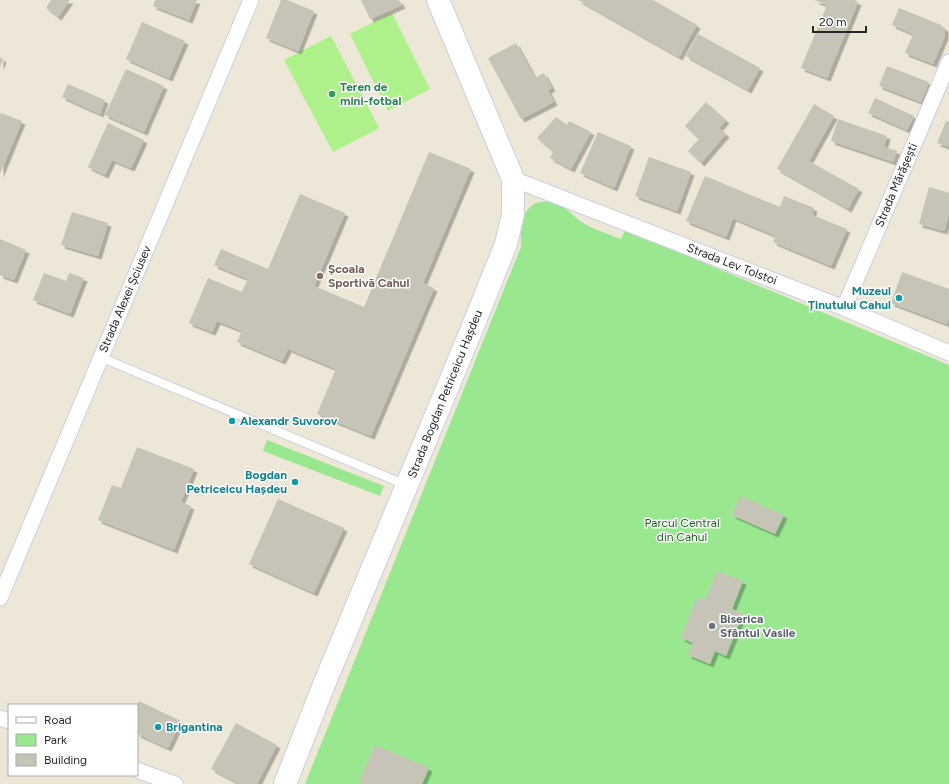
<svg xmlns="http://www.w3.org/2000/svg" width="949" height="784" viewBox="0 0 949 784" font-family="Figtree,sans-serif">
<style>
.green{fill:#99e78f}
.pitch{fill:#aef089}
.building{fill:#c6c4b7;filter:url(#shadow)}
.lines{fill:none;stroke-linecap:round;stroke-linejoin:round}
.lane-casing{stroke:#cdcde2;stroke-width:10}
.street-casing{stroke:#cdcde2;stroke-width:17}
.secondary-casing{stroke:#cdcde2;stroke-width:24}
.lane{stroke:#fff;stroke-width:8}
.street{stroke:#fff;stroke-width:15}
.secondary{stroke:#fff;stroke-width:22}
.leisure-dot{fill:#2e9e5b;stroke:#fff;stroke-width:1.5}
.education-dot{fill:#8d6e63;stroke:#fff;stroke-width:1.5}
.culture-dot{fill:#0f9aa8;stroke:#fff;stroke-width:1.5}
.worship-dot{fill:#6b7280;stroke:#fff;stroke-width:1.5}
.labels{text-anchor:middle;stroke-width:3;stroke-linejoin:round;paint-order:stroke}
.leisure-label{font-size:12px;font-weight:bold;fill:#27864d;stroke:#fff;text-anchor:start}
.street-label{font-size:12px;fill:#272727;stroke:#fff}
.education-label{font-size:12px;font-weight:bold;fill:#785e54;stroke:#fff;text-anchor:start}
.culture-label{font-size:12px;font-weight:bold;fill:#0d838f;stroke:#fff;text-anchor:end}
.park-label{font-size:12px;fill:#146815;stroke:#fff}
.worship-label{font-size:12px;font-weight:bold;fill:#5b616d;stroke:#fff;text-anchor:start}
</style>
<defs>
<filter id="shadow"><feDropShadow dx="3.5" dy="3.5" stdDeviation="0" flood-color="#0004"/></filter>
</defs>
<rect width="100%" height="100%" fill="#ece7d7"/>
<g class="green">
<path d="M547,201c17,2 23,13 36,22 11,7 26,11 38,16l4,-9 324,135v419h-644l216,-537c0,-14 -1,-35 13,-43 3,-2 9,-2 13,-3z"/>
<path d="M267,440l117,46 -4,10 -117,-45z"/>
</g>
<g class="pitch">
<path d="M392,13l38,76 -42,22 -38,-77z"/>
<path d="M331,36l48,92 -46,24 -49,-92z"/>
</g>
<g class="building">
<path d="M51,0h19l-12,17 -12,-9z"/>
<path d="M155,0h42l-8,20 -36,-14z"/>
<path d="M281,0h6l27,11 -16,40 -32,-13z"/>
<path d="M361,0h38l3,5 -32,14z"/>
<path d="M578,0h75l44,25 -18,32z"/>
<path d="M814,0h40l4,2 -31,76 -26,-10 26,-63z"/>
<path d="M899,8l42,17 4,4v7l-12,28 -28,-11 8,-19 -21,-9z"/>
<path d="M142,22l43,19 -16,37 -43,-19z"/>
<path d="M698,34l62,34 -12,22 -62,-34z"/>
<path d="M516,43l19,35 9,-5 8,15 -4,2 6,12 -33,17 -33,-61z"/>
<path d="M0,57l3,2 -3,8z"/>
<path d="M887,66l42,16 -8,20 -42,-16z"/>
<path d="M126,69l38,17 -20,46 -39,-17z"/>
<path d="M68,84l37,16 -5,14 -38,-17z"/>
<path d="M875,98l39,18 -7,14 -39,-17z"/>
<path d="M706,102l20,18 -7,8 7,6 -25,29 -13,-12 11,-12 -14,-13z"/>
<path d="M814,104l20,12 -25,45 50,28 -11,20 -71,-40z"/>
<path d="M1,113l21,8 -22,53v-58z"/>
<path d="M556,117l11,8 2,-4 22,11 -20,37 -21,-11 3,-6 -16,-14z"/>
<path d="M838,119l49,17 -3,11 13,4 -4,11 -62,-21z"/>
<path d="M946,121l3,1v25l-12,-4z"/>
<path d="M108,123l36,17 -13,28 -19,-8 -7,15 -17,-8z"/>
<path d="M598,132l33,14 -17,42 -34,-15z"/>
<path d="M429,152l42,17 -48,114 11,5 -63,148 -54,-22 19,-45 -48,-20 -6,12 -45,-19 5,-11 -25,-10 -5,11 -23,-9 19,-45 34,14 6,-13 -34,-14 7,-16 47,20 32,-75 45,19 -31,73 50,21z"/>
<path d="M649,157l42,15 -14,39 -42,-15z"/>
<path d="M705,176l75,31 4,-11 30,12 -2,7 35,14 -16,37 -58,-24 3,-6 -43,-18 -7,19 -40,-16z"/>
<path d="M929,187l20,6v21l-5,17 -25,-7z"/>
<path d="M72,212l36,11 -10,33 -37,-11z"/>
<path d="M0,239l26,11 -12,30 -14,-5z"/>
<path d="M902,272l47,17v28l-2,7 -56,-21z"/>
<path d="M44,273l22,8 3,-8 15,5 -14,36 -37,-14z"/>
<path d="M137,447l57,22 -13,33 10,4 -17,44 -76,-30 14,-35 9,3z"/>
<path d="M740,496l44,19 -9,19 -43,-19z"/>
<path d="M278,499l66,29 -30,65 -65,-29z"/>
<path d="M717,571l26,10 -11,28 11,5 -17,42 -11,-5 -5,13 -22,-9 5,-12 -12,-5 16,-41 8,3z"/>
<path d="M139,701l42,20 -13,27 -31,-14v-28z"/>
<path d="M236,723l41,22 -20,39h-17l-29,-15z"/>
<path d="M375,745l54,23 -7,16h-60l-3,-2z"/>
</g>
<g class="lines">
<defs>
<path id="lane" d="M100,357l306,128"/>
<g id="street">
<path d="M513,179l331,129 105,45"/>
<path d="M844,308l105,-246"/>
<path d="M0,598l251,-598"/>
<path d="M0,718l9,3"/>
<path d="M137,770l38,14"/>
</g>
<path id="secondary" d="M285,784l38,-97 148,-356 35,-87 7,-30v-35l-75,-179"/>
</defs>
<use href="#lane" class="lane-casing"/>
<use href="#street" class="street-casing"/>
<use href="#secondary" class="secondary-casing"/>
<use href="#lane" class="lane"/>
<use href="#street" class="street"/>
<use href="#secondary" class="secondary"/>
</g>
<circle class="leisure-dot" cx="332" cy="94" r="4"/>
<circle class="education-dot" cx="320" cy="276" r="4"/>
<g class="culture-dot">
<circle cx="899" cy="298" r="4"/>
<circle cx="232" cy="421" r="4"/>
<circle cx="295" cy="482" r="4"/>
<circle cx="158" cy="727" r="4"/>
</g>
<circle class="worship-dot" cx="712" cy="626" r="4"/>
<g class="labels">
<g class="leisure-label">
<text x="340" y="91">Teren de<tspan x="340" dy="14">mini-fotbal</tspan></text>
</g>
<g class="street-label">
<text transform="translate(896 185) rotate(-67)" y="4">Strada Mărășești</text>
<text transform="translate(732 264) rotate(21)" y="4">Strada Lev Tolstoi</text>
<text transform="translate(125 299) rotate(-67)" y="4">Strada Alexei Șciusev</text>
<text transform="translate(445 394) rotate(-68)" y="4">Strada Bogdan Petriceicu Hașdeu</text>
</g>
<g class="education-label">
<text x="328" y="273">Școala<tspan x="328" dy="14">Sportivă Cahul</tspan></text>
</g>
<g class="culture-label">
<text x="891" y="295">Muzeul<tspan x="891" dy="14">Ținutului Cahul</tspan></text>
<text x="240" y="425" text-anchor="start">Alexandr Suvorov</text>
<text x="287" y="479">Bogdan<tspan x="287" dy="14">Petriceicu Hașdeu</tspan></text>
<text x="166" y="731" text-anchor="start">Brigantina</text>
</g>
<g class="park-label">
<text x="682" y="527">Parcul Central<tspan x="682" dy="14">din Cahul</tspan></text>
</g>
<g class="worship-label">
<text x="720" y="623">Biserica<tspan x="720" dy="14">Sfântul Vasile</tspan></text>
</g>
</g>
<rect x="8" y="704" width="130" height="72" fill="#ffffff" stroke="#a9a9a9"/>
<rect x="16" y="717" width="20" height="6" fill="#ffffff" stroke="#a9a9a9"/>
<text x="44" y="724" font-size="12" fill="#272727">Road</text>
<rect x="16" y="734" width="20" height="12" fill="#99e78f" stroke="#a9a9a9"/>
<text x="44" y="744" font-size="12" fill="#272727">Park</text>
<rect x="16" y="754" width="20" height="12" fill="#c6c4b7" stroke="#a9a9a9"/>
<text x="44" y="764" font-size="12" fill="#272727">Building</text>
<path d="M813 26v6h53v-6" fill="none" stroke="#272727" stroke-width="2"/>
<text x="819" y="26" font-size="12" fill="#272727" stroke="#ffffff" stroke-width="3" paint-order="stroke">20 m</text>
</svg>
